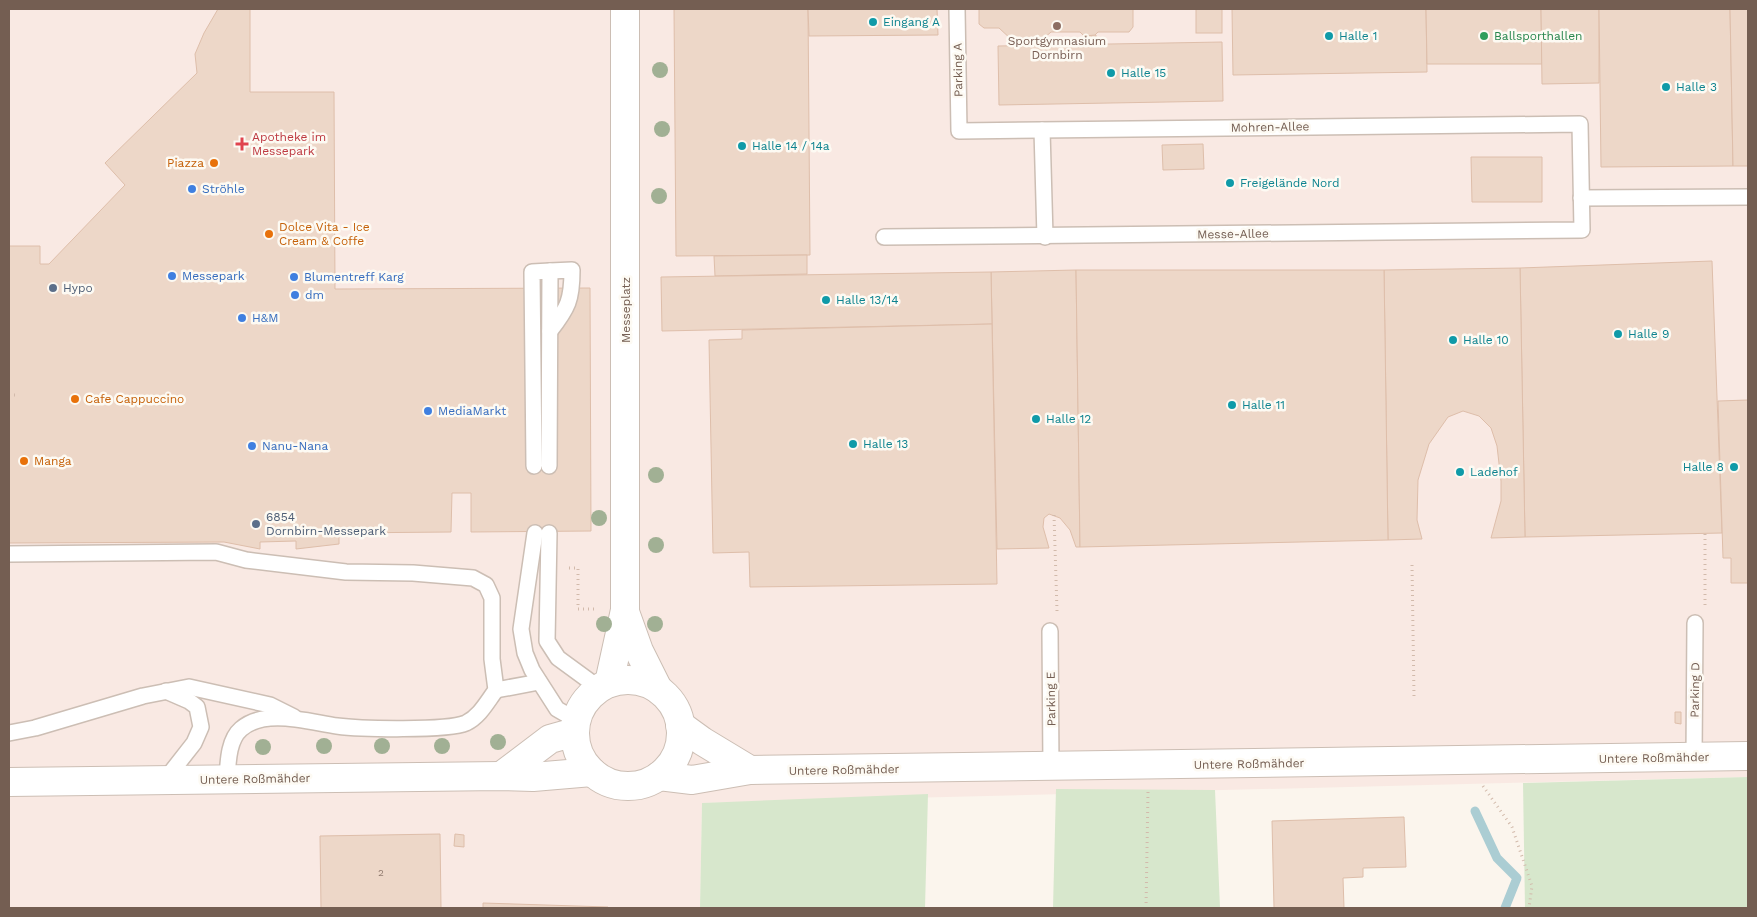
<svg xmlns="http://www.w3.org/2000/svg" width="1757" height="917" viewBox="0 0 1757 917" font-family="'Work Sans',sans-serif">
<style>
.commercial{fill:#f9e9e3}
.green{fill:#d7e7cc}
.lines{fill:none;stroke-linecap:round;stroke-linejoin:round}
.stream{stroke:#abcdd3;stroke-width:9}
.building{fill:#edd7c8;stroke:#debeaa}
.service-casing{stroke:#ccbeb4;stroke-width:18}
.minor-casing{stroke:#ccbeb4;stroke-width:30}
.path{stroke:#d2baab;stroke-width:3;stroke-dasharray:1 4;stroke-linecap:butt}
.service{stroke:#fff;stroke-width:15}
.minor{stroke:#fff;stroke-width:28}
.tree{fill:#a1b094}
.culture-dot{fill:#0f9aa8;stroke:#fdfaf3;stroke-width:2}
.education-dot{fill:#8d6e63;stroke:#fdfaf3;stroke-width:2}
.leisure-dot{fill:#2e9e5b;stroke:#fdfaf3;stroke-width:2}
.health-dot{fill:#e0444e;stroke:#fdfaf3;stroke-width:2}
.food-dot{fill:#e8710a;stroke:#fdfaf3;stroke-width:2}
.shop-dot{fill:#3f7fe0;stroke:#fdfaf3;stroke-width:2}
.service-dot{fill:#5c6f8a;stroke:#fdfaf3;stroke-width:2}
.labels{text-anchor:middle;stroke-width:5;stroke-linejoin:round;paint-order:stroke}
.number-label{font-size:10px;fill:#927c70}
.culture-label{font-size:12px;fill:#0d838f;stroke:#fdfaf3;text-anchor:start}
.leisure-label{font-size:12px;fill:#27864d;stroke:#fdfaf3;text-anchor:start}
.education-label{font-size:12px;fill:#785e54;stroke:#fdfaf3}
.street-label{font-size:12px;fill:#745e52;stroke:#fdfaf3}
.health-label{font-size:12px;fill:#be3a42;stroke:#fdfaf3;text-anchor:start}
.food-label{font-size:12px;fill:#c56008;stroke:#fdfaf3;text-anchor:start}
.shop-label{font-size:12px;fill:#366cbe;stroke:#fdfaf3;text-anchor:start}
.service-label{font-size:12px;fill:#4e5e75;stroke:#fdfaf3;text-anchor:start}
</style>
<rect width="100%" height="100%" fill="#fbf5ed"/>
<path class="commercial" d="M9,9h1739v768l-1046,26 -2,105h-691z"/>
<g class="green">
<path d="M1748,777v131h-223l-2,-125z"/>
<path d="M1056,789l159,1 5,118h-167z"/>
<path d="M928,794l-3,114h-225l2,-105z"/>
</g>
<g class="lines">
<path class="stream" d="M1475,811l22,47 20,20 -12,30"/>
</g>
<g class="building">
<path d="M218,9h32v83h84l1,197 255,-1 1,243 -120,1v-39h-19l-1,39 -112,1v11l-43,5v-8l-36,1v7l-36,-7 -215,1v-297h31v18h9l76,-79 -20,-22 92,-90 -2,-19 9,-21z"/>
<path d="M674,9h134l2,246 -134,1z"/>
<path d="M808,9h129l1,26 -129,1z"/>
<path d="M979,9h154v18l-4,5h-31l-4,4h-10l-4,-4h-29l-8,7 -31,1 -13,-12h-15l-5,-4z"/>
<rect x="1196" y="9" width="26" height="24"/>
<path d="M1232,9h194l1,63 -194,3z"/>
<path d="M1426,9h115l1,55h-115z"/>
<path d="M1541,9h58v74l-57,1z"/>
<path d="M1599,9h131l3,157 -132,1z"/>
<path d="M1730,9h18v157h-15z"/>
<path d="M1096,35v9h-11l-1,-8z"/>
<path d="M1222,42l1,59 -224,4 -1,-59z"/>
<path d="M1203,144l1,25 -41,1 -1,-25z"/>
<path d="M1471,157h71v45h-70z"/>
<path d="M807,255v19l-92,2 -1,-20z"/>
<path d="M1712,261l10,272 -197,4 -5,-269z"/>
<path d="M1520,268l5,269 -34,1 10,-37v-20l-4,-35 -6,-18 -12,-12 -16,-5 -15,6 -19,27 -11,36 -1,40 5,19 -34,1 -4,-270z"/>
<path d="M1076,270l4,277h-4l-6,-17 -10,-12 -11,-4 -5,4 -1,9 6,21 -52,1 -6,-277z"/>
<path d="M1076,270h308l4,270 -308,7z"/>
<path d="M991,272l1,52 -330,7 -1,-54z"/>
<path d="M992,324l5,260 -247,3 -1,-35 -36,1 -4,-213 33,-1v-9z"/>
<path d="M1748,400v183h-17v-25h-8l-5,-157z"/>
<path d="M1675,712h6v12l-6,-1z"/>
<path d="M1404,817l2,50 -43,1v9l-20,1 1,30h-70l-2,-87z"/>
<path d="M440,834l1,74h-120l-1,-72z"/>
<path d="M455,834l9,1v12l-10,-1z"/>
<path d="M483,903l125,4v1h-125z"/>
</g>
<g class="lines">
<defs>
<g id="service">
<path d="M1042,130l3,107"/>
<path d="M1581,198l167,-1"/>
<path d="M884,237l698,-7 -2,-106 -621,7 -2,-122"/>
<path d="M550,271l22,-1c0,30 -4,38 -22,61"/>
<path d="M534,466l-2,-194 18,-1 -1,195"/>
<path d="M535,533l-14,96 4,24 7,17 25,39 19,11"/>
<path d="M549,533l-2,108 11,17 41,30"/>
<path d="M9,554l207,-2 30,8 100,12 67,1 60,5 13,7 6,13v61l4,31c-9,12 -16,26 -30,33 -18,8 -107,6 -129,3 -28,-4 -72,-18 -96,3 -13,11 -13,35 -14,50"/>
<path d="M1050,631l1,136"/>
<path d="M496,690l43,-8"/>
<path d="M9,733l26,-5 108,-32 46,-9 81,18 24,12"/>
<path d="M1694,757l1,-134"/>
<path d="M165,780l29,-37 7,-16 -4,-20 -8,-6 -23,-10"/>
</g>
<g id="minor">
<path d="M625,612l14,39 19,38"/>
<circle cx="628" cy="733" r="53"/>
<path d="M609,683l16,-73v-601"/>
<path d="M680,725l22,16 48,29"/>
<path d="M501,776l49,-37 25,-7"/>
<path d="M659,776l33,4 58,-10 998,-14"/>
<path d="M9,782l492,-6 32,1 59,-5"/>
</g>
</defs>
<use href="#service" class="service-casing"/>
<use href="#minor" class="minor-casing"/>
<g class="path">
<path d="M9,395h8"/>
<path d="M1054,515l3,96"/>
<path d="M1705,534v72"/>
<path d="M1412,565l2,131"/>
<path d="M569,568h9v41h19"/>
<path d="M1483,786l29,41 20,59 -3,22"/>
<path d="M1146,908l2,-117"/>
</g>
<use href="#service" class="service"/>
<use href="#minor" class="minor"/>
</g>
<g class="tree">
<circle cx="660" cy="70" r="8"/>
<circle cx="662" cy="129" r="8"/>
<circle cx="659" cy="196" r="8"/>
<circle cx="656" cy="475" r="8"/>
<circle cx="599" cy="518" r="8"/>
<circle cx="656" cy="545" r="8"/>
<circle cx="604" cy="624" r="8"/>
<circle cx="655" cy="624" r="8"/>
<circle cx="498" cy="742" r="8"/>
<circle cx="324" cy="746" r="8"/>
<circle cx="382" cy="746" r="8"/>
<circle cx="442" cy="746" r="8"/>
<circle cx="263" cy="747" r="8"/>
</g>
<g class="culture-dot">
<circle cx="873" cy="22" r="5"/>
<circle cx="1329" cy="36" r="5"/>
<circle cx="1111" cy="73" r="5"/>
<circle cx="1666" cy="87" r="5"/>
<circle cx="742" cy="146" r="5"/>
<circle cx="1230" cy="183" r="5"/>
<circle cx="826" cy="300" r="5"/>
<circle cx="1618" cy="334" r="5"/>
<circle cx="1453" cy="340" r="5"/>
<circle cx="1232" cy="405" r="5"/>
<circle cx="1036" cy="419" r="5"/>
<circle cx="853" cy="444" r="5"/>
<circle cx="1734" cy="467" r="5"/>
<circle cx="1460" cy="472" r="5"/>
</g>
<circle class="education-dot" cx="1057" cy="26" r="5"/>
<circle class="leisure-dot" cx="1484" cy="36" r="5"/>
<path class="health-dot" d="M239.5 136.5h5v5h5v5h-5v5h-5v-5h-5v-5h5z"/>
<g class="food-dot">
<circle cx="214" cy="163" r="5"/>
<circle cx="269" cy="234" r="5"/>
<circle cx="75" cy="399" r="5"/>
<circle cx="24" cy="461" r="5"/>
</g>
<g class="shop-dot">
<circle cx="192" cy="189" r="5"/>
<circle cx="172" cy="276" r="5"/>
<circle cx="294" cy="277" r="5"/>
<circle cx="295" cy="295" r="5"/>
<circle cx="242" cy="318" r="5"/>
<circle cx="428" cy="411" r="5"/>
<circle cx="252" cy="446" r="5"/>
</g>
<g class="service-dot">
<circle cx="53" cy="288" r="5"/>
<circle cx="256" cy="524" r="5"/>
</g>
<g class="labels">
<g class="number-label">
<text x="381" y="876">2</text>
</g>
<g class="culture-label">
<text x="883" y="26">Eingang A</text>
<text x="1339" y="40">Halle 1</text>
<text x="1121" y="77">Halle 15</text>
<text x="1676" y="91">Halle 3</text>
<text x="752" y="150">Halle 14 / 14a</text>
<text x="1240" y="187">Freigelände Nord</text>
<text x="836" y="304">Halle 13/14</text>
<text x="1628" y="338">Halle 9</text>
<text x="1463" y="344">Halle 10</text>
<text x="1242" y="409">Halle 11</text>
<text x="1046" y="423">Halle 12</text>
<text x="863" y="448">Halle 13</text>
<text x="1724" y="471" text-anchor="end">Halle 8</text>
<text x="1470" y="476">Ladehof</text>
</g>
<g class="leisure-label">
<text x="1494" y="40">Ballsporthallen</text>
</g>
<g class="education-label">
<text x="1057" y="45">Sportgymnasium<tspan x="1057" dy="14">Dornbirn</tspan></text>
</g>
<g class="street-label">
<text transform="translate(958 70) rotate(-91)" y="4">Parking A</text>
<text transform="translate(1270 127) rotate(-1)" y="4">Mohren-Allee</text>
<text transform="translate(1233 234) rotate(-1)" y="4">Messe-Allee</text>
<text transform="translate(626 310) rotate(-90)" y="4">Messeplatz</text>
<text transform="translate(1695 690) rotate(-89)" y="4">Parking D</text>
<text transform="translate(1051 699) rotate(-91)" y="4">Parking E</text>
<text transform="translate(1654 758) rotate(-1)" y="4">Untere Roßmähder</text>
<text transform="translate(1249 764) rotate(-1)" y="4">Untere Roßmähder</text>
<text transform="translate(844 770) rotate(-1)" y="4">Untere Roßmähder</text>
<text transform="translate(255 779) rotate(-1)" y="4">Untere Roßmähder</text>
</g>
<g class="health-label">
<text x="252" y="141">Apotheke im<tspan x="252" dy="14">Messepark</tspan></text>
</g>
<g class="food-label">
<text x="204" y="167" text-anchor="end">Piazza</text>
<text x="279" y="231">Dolce Vita - Ice<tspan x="279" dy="14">Cream &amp; Coffe</tspan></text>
<text x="85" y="403">Cafe Cappuccino</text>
<text x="34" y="465">Manga</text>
</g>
<g class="shop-label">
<text x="202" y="193">Ströhle</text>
<text x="182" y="280">Messepark</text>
<text x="304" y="281">Blumentreff Karg</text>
<text x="305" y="299">dm</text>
<text x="252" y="322">H&amp;M</text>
<text x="438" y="415">MediaMarkt</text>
<text x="262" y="450">Nanu-Nana</text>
</g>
<g class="service-label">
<text x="63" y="292">Hypo</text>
<text x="266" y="521">6854<tspan x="266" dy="14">Dornbirn-Messepark</tspan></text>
</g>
</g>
<rect width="1757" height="917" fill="none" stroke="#745e52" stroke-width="20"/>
</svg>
